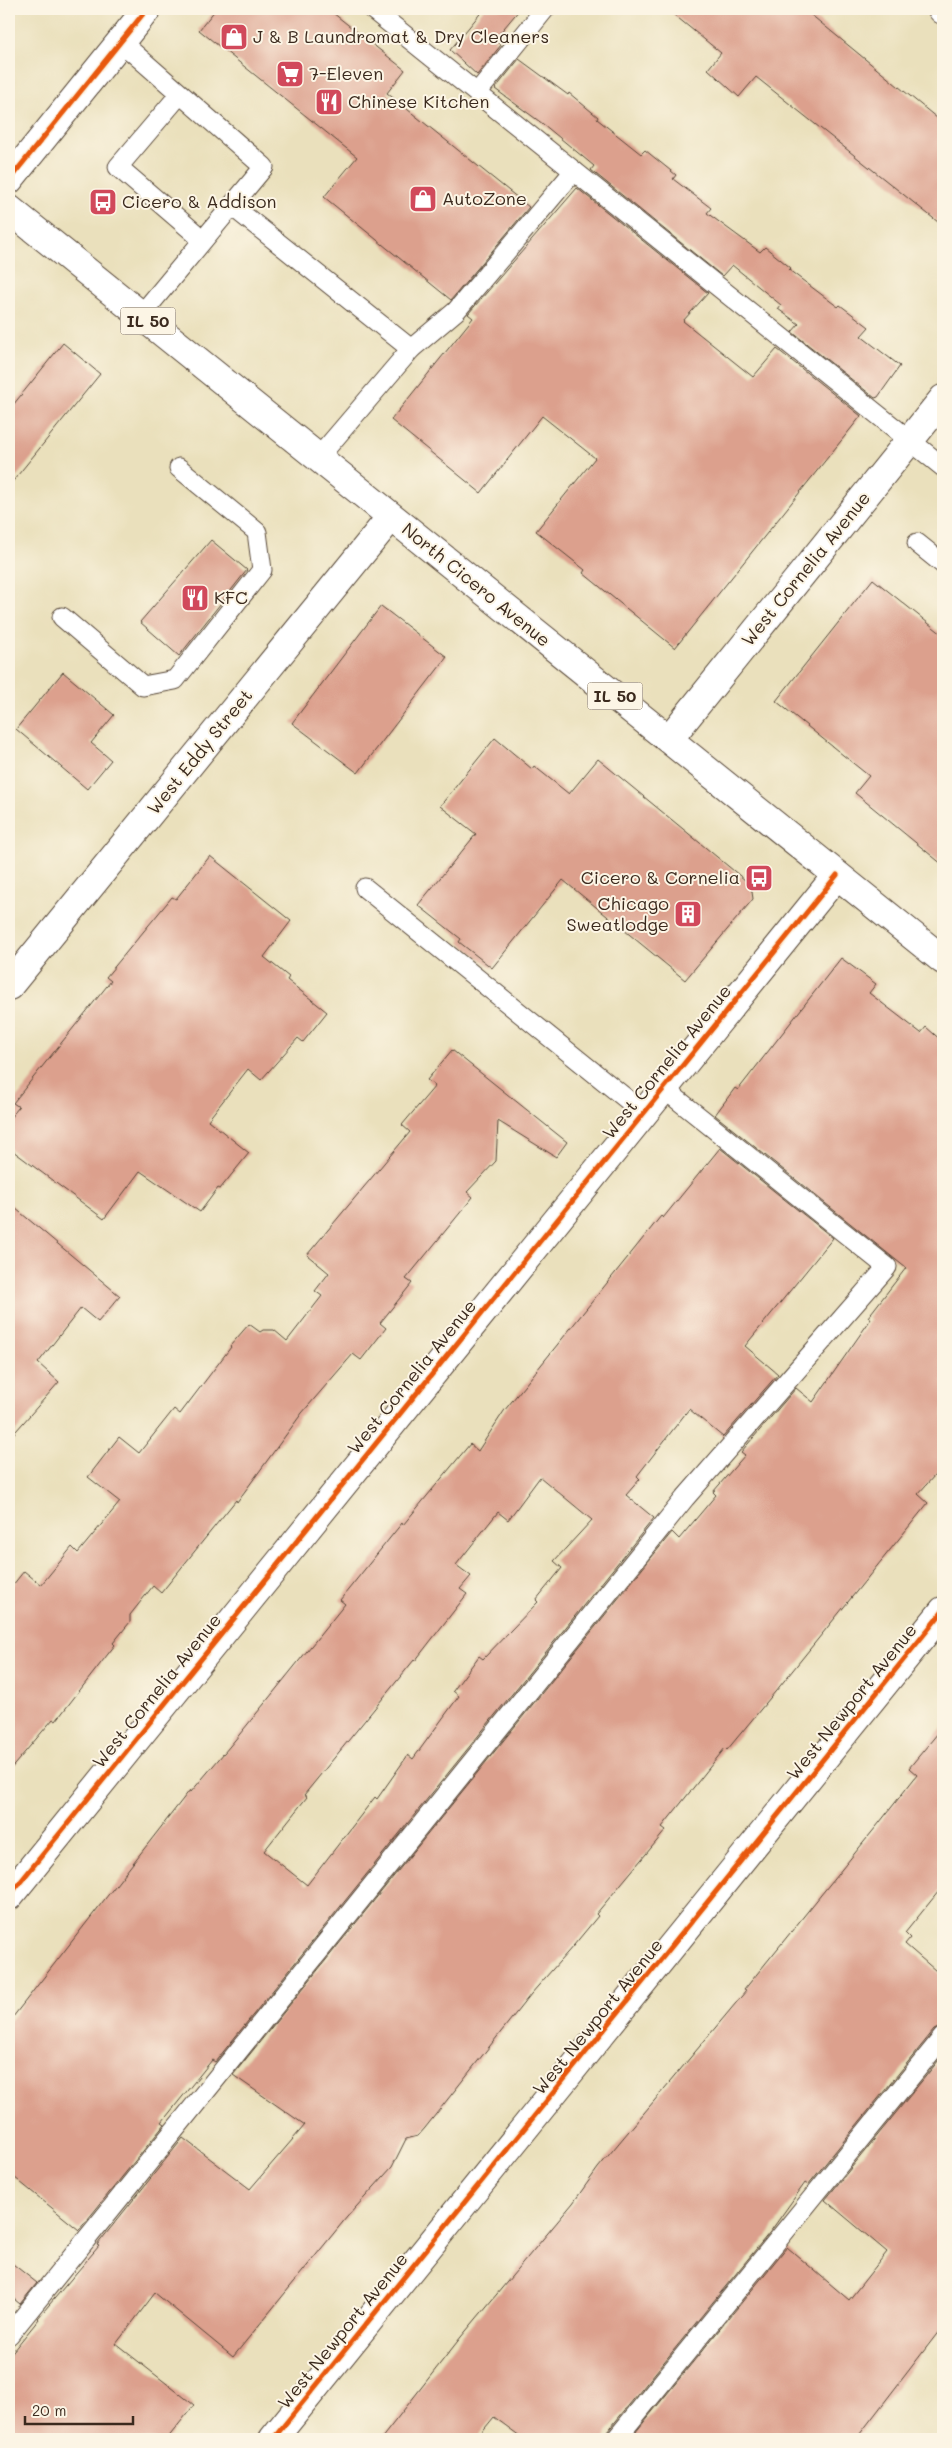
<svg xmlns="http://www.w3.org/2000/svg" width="952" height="2448" viewBox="0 0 952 2448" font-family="Mali,sans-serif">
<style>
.building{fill:#dca08d;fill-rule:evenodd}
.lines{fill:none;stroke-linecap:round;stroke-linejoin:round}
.service-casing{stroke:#554536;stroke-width:21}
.minor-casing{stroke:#554536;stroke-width:30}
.secondary-casing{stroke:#554536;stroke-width:30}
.primary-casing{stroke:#554536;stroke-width:30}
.service{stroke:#fff;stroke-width:19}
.minor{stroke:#fff;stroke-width:28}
.secondary{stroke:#fff;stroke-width:28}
.primary{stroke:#fff;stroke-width:28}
.cycleway-casing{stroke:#fcf5e5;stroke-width:8}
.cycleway{stroke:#e8590c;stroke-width:5}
.labels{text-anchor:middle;stroke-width:4;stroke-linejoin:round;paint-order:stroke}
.shield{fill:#fcf5e5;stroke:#75675a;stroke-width:1}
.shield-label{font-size:16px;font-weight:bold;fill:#3b2a1e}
.poi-label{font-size:18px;fill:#3b2a1e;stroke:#fcf5e5;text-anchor:start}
.street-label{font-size:18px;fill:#3b2a1e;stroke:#fcf5e5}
</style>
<rect width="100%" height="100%" fill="#fcf5e5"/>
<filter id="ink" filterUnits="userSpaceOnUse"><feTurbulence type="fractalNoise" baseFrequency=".02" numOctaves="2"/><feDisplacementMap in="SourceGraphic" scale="10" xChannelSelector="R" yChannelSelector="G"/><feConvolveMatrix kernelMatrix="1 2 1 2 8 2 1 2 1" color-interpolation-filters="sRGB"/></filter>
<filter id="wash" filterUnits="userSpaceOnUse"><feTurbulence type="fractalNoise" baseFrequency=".0096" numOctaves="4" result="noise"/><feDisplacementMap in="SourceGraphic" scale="20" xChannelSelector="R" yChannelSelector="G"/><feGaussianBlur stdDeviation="1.12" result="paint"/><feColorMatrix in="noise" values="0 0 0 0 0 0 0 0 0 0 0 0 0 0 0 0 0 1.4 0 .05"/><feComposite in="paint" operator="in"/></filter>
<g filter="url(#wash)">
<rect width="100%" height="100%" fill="#eae0bc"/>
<g id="blocks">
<g class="building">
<path d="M216,9h112l77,61 -18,23 142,114 -78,93 -127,-103 33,-40 -158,-127z"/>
<path d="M484,9h36l-26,31 7,5 -24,30 -27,-25z"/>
<path d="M667,9h137l139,114v103l-187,-149 -17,20 -31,-28 13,-16z"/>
<path d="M519,59l49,36 1,-2 29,24 -1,2 44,35 4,-4 31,25 -3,4 38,29 -4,5 53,39 5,-5 26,21 -2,2 49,37 2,-2 29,22 -8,9 39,30 -22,31 -3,1 -83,-66 7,-8 -21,-15 3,-4 -49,-40 -10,11 -131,-106 3,-4 -51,-42 -48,-35z"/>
<path d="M577,188l131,105 -25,28 70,56 24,-28 84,67 -186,232 -92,-75 2,-3 -49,-39 59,-73 -53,-42 -61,77 -90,-73 82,-102 -5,-4z"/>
<path d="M63,343l37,31 -91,112v-76z"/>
<path d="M211,540l36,30 -68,86 -39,-34z"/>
<path d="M873,579l70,56v230l-88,-72 14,-17 -93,-75z"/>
<path d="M381,606l66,51 -89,116 -66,-50z"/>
<path d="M63,672l51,43 -23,28 20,17 -24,29 -71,-60z"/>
<path d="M495,738l37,31 2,-3 35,28 29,-35 153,126 2,14 -68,81 -122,-100 -71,88 -33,-26 2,-3 -43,-34 58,-71 -36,-28z"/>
<path d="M210,856l81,65 -27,36 25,20 -2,3 40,32 -24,30 -5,-4 -37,42 -13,-11 -40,51 41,33 -29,36 -2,-1 -18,24 -60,-41 -36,48 -95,-71v-29l10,-12 -6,-4 98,-122 -5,-4 66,-80 4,2z"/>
<path d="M841,958l35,26 -7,9 52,40 5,-6 17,15v424l-25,28 10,9 -148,183 -53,64 -2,-2 -63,79 4,3 -70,84 2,2 -24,29 -43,49 -106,134 -7,8 -12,3 -14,28 -45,50 -114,140 -78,-64 -39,51 78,61 -27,34h-158v-83l30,-37 -1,-1 61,-72 -2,-1 86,-107 67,51 55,-64 -72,-50 439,-543 7,7 37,-44 -3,-3 32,-37 -4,-3 55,-64 17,14 58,-83 -3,-2 38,-49 -191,-153 20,-27 3,2z"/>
<path d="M452,1050l115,92 -11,15 -58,-36 -2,40 -29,31 6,5 -67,82 6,4 -32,40 6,5 -25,32 -8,-6 -51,59 -65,89 -1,-2 -75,93 -8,-7 -23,29v7l-17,21 2,2 -49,63 -10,13 -3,-2 -44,52v-181l15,-19 17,14 31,-38 6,6 42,-51 -32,-25 31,-40 20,16 35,-44 6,5 51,-67 -1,-1 19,-22 11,8 3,-2h11l13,11 35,-45 -7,-5 14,-18 -22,-18 103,-123 -8,-7 33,-39 -8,-6z"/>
<path d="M720,1148l113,90 -88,108 33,28 -55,63 -34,-28 -52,67 3,3 -14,16 28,23 -439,544 -3,-2 -50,62 3,2 -86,106 -70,-57v-151l181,-232 1,2 44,-52 110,-136 -5,-4 62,-77 1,2 67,-81 8,7 26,-40 157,-195 2,2zM540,1477l52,43 -38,41 8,7 -26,32 2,2 -55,57 -4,-3 -26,35 6,5 -46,63 -5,-4 -31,44 -2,-2 -68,88 -43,-34 43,-54 -3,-2 110,-135 1,1 52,-67 -7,-5 11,-13 -15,-11 42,-53 10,8z"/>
<path d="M9,1203l111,93 -22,26 -17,-14 -43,55 21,19 -50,57z"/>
<path d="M943,1727v159l-38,47 5,5 -5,6 38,33v49l-9,4 -126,155 -3,-2 -35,49 -163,200 -2,7h-81l-30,-22 -18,22h-95l80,-102 112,-134 25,-35 148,-177 -2,-1 132,-163 41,-52 -8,-7z"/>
<path d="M943,2055v271l-87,113h-226l157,-192 62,53 38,-48 -62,-52z"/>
<path d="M9,2261l28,22 -17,21 -11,-9z"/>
</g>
</g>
</g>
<g filter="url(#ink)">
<use href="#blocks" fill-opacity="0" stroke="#554536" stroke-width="1"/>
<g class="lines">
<defs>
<g id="service">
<path d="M372,9l571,458"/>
<path d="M121,42l143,125 -123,148"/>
<path d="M477,93l68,-84"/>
<path d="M180,94l-62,73 85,73"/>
<path d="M232,206l179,143 -93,109"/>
<path d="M411,349l45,-38 118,-140"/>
<path d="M917,543l26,21"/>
<path d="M62,617l81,69 32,-6 87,-110 -5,-38 -78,-64"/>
<path d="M365,888l279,225"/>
<path d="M9,2335l676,-837 202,-231 -224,-179"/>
<path d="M616,2439l327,-402"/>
</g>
<g id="minor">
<path d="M942,9l1,1"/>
<path d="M669,739l274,-340"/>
<path d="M9,986l382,-469"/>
<path d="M9,1896l828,-1021"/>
<path d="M273,2439l670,-828"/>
</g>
<path id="secondary" d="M9,180l138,-171"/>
<path id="primary" d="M9,209l934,751"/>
</defs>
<use href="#service" class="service-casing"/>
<use href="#minor" class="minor-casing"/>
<use href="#secondary" class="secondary-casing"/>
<use href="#primary" class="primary-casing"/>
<use href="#service" class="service"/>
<use href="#minor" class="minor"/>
<use href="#secondary" class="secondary"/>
<use href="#primary" class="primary"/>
<defs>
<g id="cycleway">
<path d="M9,180l138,-171"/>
<path d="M9,1896l828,-1021"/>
<path d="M273,2439l670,-828"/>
</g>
</defs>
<use href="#cycleway" class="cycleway-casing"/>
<use href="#cycleway" class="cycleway"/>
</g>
</g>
<defs>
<symbol id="shop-square" viewBox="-11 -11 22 22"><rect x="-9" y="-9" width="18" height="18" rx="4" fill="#d1495b" stroke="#fcf5e5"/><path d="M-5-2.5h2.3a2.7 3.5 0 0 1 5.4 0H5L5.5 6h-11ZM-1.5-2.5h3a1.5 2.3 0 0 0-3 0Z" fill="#fff"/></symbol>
<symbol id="supermarket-square" viewBox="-11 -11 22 22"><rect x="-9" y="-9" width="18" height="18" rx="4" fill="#d1495b" stroke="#fcf5e5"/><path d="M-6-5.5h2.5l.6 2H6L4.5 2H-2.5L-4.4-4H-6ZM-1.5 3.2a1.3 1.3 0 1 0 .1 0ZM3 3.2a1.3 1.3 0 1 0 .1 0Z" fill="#fff"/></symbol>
<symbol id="restaurant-square" viewBox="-11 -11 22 22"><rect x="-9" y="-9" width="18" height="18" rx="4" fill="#d1495b" stroke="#fcf5e5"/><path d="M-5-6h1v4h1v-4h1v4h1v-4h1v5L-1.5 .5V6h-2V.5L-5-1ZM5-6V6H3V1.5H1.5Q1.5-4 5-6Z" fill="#fff"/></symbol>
<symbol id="bus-square" viewBox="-11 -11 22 22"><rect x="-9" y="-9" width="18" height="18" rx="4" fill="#d1495b" stroke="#fcf5e5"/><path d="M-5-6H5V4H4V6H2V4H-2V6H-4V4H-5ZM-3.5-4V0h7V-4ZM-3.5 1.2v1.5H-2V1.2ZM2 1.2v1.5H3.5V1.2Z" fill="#fff"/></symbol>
<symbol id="building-square" viewBox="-11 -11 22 22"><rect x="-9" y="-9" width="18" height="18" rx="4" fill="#d1495b" stroke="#fcf5e5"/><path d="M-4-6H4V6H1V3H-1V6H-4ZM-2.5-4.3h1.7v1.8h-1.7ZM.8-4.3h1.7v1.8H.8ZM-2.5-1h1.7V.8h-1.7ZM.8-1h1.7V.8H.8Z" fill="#fff"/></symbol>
</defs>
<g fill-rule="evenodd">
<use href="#shop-square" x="218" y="21" width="32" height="32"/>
<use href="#supermarket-square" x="274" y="58" width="32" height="32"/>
<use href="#restaurant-square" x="313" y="86" width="32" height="32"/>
<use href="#shop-square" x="407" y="183" width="32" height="32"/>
<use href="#bus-square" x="87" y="186" width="32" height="32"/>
<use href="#restaurant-square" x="179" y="582" width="32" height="32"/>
<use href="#bus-square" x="743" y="862" width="32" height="32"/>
<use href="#building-square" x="672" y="898" width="32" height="32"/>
</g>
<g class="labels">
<g class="shield">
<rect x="120.5" y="307.5" width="55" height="27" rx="4"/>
<rect x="587.5" y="682.5" width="55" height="27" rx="4"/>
</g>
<g class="shield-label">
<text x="148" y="327">IL 50</text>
<text x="615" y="702">IL 50</text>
</g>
<g class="poi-label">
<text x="253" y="43">J &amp; B Laundromat &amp; Dry Cleaners</text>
<text x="309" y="80">7-Eleven</text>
<text x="348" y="108">Chinese Kitchen</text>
<text x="442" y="205">AutoZone</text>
<text x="122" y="208">Cicero &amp; Addison</text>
<text x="214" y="604">KFC</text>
<text x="740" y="884" text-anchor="end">Cicero &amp; Cornelia</text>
<text x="669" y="910" text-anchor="end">Chicago<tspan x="669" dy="21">Sweatlodge</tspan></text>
</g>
<g class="street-label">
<text transform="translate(806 569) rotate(-51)" y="6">West Cornelia Avenue</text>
<text transform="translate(476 585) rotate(39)" y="6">North Cicero Avenue</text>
<text transform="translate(200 752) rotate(-51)" y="6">West Eddy Street</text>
<text transform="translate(667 1062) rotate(-51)" y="6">West Cornelia Avenue</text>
<text transform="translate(412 1377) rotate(-51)" y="6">West Cornelia Avenue</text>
<text transform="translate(157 1691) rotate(-51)" y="6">West Cornelia Avenue</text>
<text transform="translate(852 1702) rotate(-51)" y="6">West Newport Avenue</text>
<text transform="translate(598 2017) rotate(-51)" y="6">West Newport Avenue</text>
<text transform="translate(343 2331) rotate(-51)" y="6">West Newport Avenue</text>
</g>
</g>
<rect width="952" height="2448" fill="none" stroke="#fcf5e5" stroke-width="30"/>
<path d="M25 2416v8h108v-8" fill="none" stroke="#3b2a1e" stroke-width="2.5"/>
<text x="32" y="2416" font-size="15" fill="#3b2a1e" stroke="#fcf5e5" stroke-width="4" paint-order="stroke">20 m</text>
</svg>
